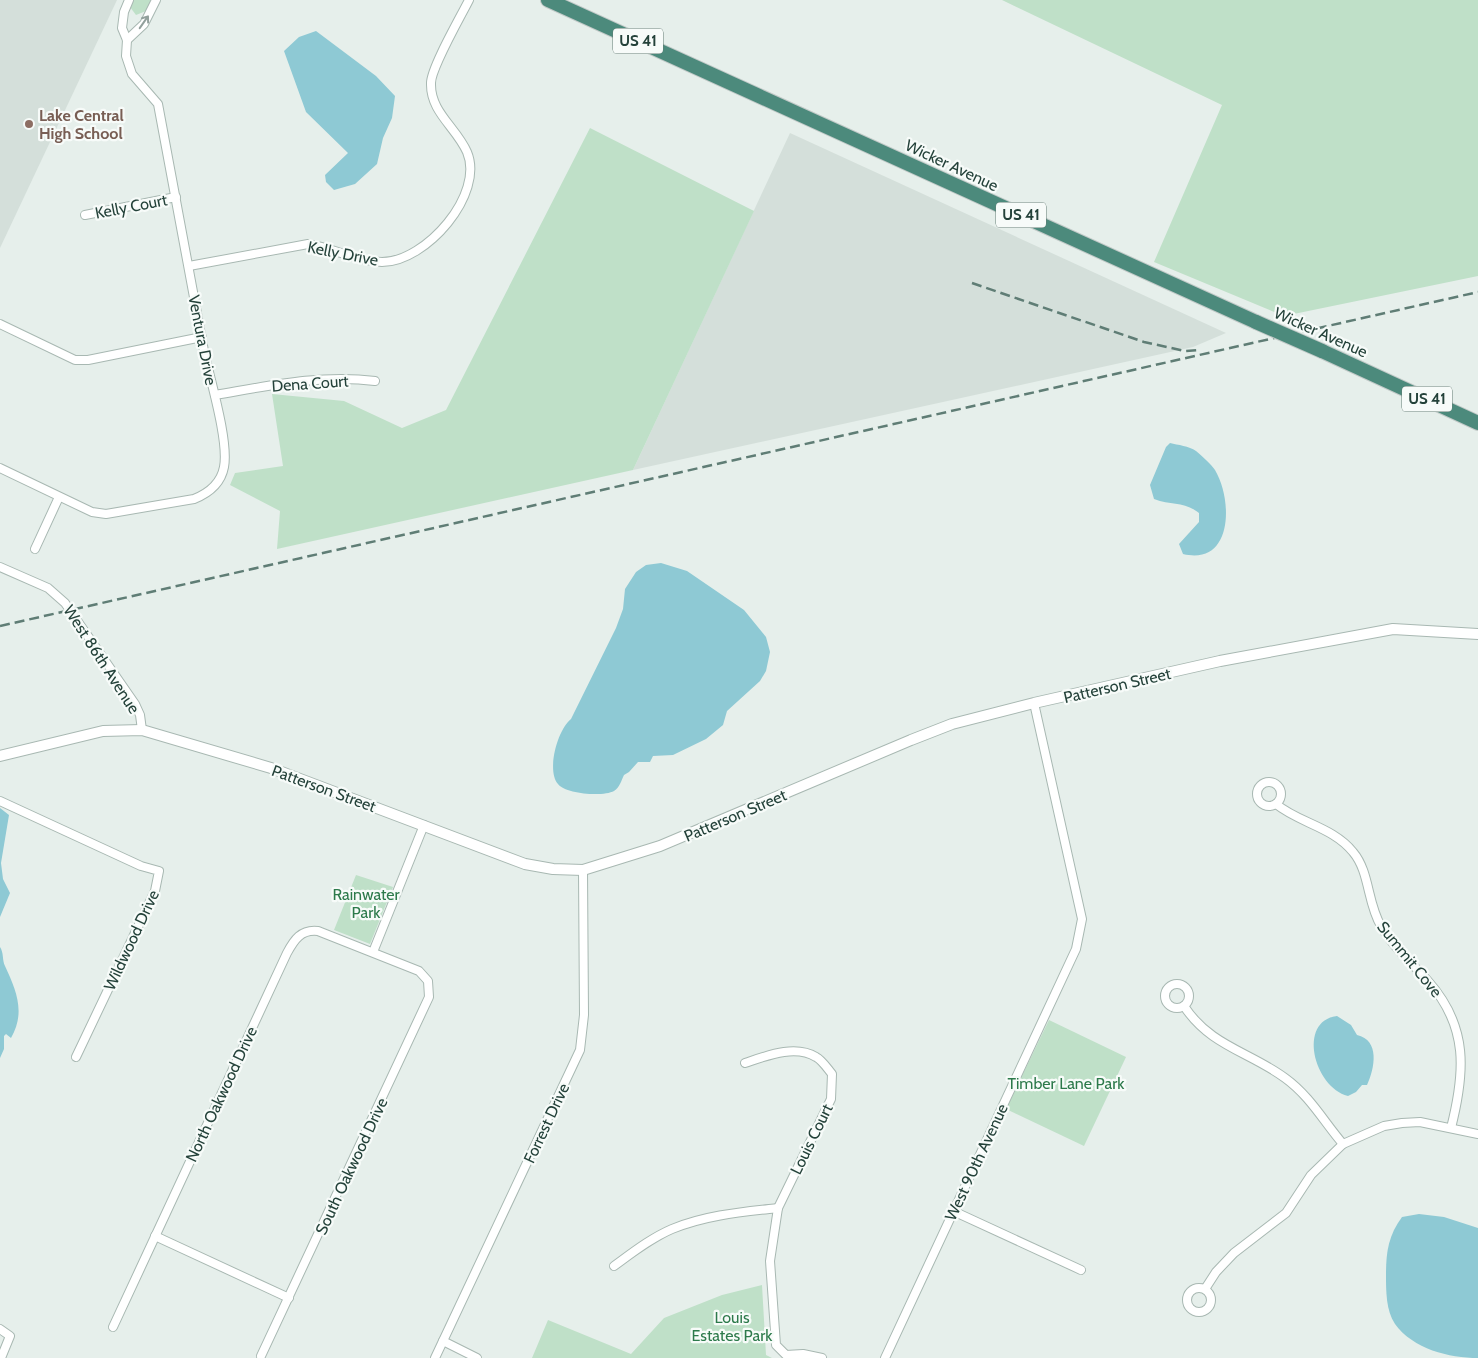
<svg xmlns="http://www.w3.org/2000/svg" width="1478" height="1358" viewBox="0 0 1478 1358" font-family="Cabin,sans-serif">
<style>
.built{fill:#d4dfda}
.green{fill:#bfe0c8}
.water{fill:#8ec9d4}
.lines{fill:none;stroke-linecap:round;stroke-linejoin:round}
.minor-casing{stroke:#a8b8b2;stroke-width:10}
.tertiary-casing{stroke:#a8b8b2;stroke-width:12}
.trunk-casing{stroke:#c2cac8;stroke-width:16}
.minor{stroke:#fff;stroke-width:8}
.tertiary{stroke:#fff;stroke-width:10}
.trunk{stroke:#4c8a7c;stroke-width:14}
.rail{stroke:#5f7d75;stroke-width:2.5;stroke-dasharray:10 5;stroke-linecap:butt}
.trunk-bridge-casing{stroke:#c2cac8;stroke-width:16;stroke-linecap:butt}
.trunk-bridge{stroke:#4c8a7c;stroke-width:14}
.oneway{stroke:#92a09c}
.education-dot{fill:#8d6e63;stroke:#f7fbf9;stroke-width:2}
.labels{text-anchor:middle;stroke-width:4.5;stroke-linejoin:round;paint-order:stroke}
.shield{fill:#f7fbf9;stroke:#637a73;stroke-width:1}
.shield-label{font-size:15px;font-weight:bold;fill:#24423a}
.education-label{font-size:16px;font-weight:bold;fill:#785e54;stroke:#f7fbf9;text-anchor:start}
.street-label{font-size:16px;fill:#24423a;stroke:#f7fbf9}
.park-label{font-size:16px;fill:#2d7a4b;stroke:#f7fbf9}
</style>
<rect width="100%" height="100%" fill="#e6efeb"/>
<g class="built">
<path d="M0,0h117l-117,248z"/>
<path d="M790,133l436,200 -33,14 -560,123z"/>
</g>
<g class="green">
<path d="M132,0h19l-5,11 -10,4 -6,-8z"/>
<path d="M1002,0h476v276l-194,40 -130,-54 68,-157z"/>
<path d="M590,128l164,83 -121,259 -356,79 3,-38 -50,-26 5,-12 48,-7 -11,-72 72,7 58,27 44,-18z"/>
<path d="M356,875l37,12 -23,57 -36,-14z"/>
<path d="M1049,1020l77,37 -42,89 -78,-37z"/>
<path d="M762,1285l4,70 6,3h-240l16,-38 83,34 33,-36 58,-23z"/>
</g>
<g class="water">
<path d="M316,31l60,45 19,20 -3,22 -9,20 -6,26 -22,20 -21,6 -8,-8 -1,-7 23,-22 -42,-41 -22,-61 15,-14z"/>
<path d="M1170,443c8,2 19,3 26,8 6,5 15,13 19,19 18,30 18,96 -32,84l-4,-10 20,-22v-9c-15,-12 -27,-7 -45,-14l-4,-14 16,-38z"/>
<path d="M661,563l26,8 57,39 22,27 4,15 -4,19 -6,10 -33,30 -4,14 -17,14 -33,16 -20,1 -3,6h-12l-9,10 -5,3c-3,6 -4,12 -10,16 -11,6 -49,3 -56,-7 -12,-14 0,-55 13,-65l45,-91 7,-19 2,-20 11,-17 10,-7z"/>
<path d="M0,808l9,7 -8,48 2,16 7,14 -10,24z"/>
<path d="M0,947c4,6 2,13 5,19 11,24 21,46 6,72l-5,-4 -2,2v13l-4,9z"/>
<path d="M1337,1016l14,9 6,10c23,5 18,33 10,50h-5l-6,7 -8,4c-34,-9 -51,-75 -11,-80z"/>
<path d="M1419,1214l25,3 34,11v130c-29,0 -65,-9 -83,-34 -9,-13 -9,-33 -9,-49 0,-22 2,-39 16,-58z"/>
</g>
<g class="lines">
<defs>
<g id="minor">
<path d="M127,40l17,-16 12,-24"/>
<path d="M85,215l91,-18"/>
<path d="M189,266l119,-22c25,4 48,17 74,18 44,0 103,-68 85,-110 -11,-25 -37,-40 -36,-69 0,-15 30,-67 38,-83"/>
<path d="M0,324l75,36h13l114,-23"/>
<path d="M215,395c53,-9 106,-21 160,-14"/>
<path d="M0,468l92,44 14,2 88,-15c15,-6 27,-16 30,-32 5,-26 -14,-88 -20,-116 -16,-82 -30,-165 -46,-247l-26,-30 -6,-18 1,-16 -5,-12 2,-16 5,-12"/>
<path d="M35,549l24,-52"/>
<path d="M0,567l48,21 17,15 70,101 5,11 2,15"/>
<circle cx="1269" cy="794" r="12"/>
<path d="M0,801l141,65 18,5 -4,20 -79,166"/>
<path d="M1276,804c23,19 57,23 77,48 17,20 14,51 28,74 12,21 31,37 47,55 41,46 37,92 23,147"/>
<path d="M373,952l51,-127"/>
<circle cx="1177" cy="996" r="12"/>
<path d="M1184,1006c26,40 66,46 101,72 25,18 39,44 58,66"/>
<path d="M745,1063c21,-7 50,-19 71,-6 6,3 11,11 16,17l-1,25 -53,109 -8,53 6,84 10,10 17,-1 19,4"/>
<path d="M953,1211l128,59"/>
<path d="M155,1236l134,62"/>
<path d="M614,1266c18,-13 37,-28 58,-37 34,-14 70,-17 106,-21"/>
<circle cx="1199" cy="1300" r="12"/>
<path d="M1205,1289l11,-17 18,-19 52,-40 25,-38 32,-31 41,-18 18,-3 18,-1 58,12"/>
<path d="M113,1327l174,-374c7,-13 14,-24 31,-22l101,40 9,10 1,16 -168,359"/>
<path d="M0,1329l10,7 -9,22"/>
<path d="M443,1341l34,17"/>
<path d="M435,1358l145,-308 4,-35 -1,-145"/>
<path d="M885,1358l191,-409 6,-30 -48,-216"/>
</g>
<path id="tertiary" d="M0,756l103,-25 39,-1 129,38 254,96 28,5 30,1 77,-24 251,-106 41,-16 82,-21 186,-42 173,-32 85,5"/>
<g id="trunk">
<path d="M548,0l708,322"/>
<path d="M1322,351l156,72"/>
</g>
</defs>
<use href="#minor" class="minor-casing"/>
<use href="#tertiary" class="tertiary-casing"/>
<use href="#trunk" class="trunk-casing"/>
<use href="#minor" class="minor"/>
<use href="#tertiary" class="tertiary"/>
<use href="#trunk" class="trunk"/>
<g class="rail">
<path d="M972,283l172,59 41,9 15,-1"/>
<path d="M0,626l1478,-334"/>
</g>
<defs>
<path id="trunk-bridge" d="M1256,322l66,29"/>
</defs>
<use href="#trunk-bridge" class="trunk-bridge-casing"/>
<use href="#trunk-bridge" class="trunk-bridge"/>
</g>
<defs><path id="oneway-shaft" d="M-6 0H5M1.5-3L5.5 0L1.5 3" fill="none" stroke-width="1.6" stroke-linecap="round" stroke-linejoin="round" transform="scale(1.25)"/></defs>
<use class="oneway" href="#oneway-shaft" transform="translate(144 22) rotate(-55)"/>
<circle class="education-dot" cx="29" cy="124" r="5"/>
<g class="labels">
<g class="shield">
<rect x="613" y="28.5" width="50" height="25" rx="4"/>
<rect x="996" y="202.5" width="50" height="25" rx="4"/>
<rect x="1402" y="386.5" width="50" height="25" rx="4"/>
</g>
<g class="shield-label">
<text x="638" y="46">US 41</text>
<text x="1021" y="220">US 41</text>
<text x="1427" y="404">US 41</text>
</g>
<g class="education-label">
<text x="39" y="121">Lake Central<tspan x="39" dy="18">High School</tspan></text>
</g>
<g class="street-label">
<text transform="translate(952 165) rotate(25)" y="6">Wicker Avenue</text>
<text transform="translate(131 206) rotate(-11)" y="6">Kelly Court</text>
<text transform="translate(343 253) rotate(11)" y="6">Kelly Drive</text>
<text transform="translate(1321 332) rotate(24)" y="6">Wicker Avenue</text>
<text transform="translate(203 340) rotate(79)" y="6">Ventura Drive</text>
<text transform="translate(310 383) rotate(-4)" y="6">Dena Court</text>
<text transform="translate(102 659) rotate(57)" y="6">West 86th Avenue</text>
<text transform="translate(1117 685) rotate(-13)" y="6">Patterson Street</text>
<text transform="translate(324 788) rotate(20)" y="6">Patterson Street</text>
<text transform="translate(735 815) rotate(-23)" y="6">Patterson Street</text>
<text transform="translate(131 940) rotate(-65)" y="6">Wildwood Drive</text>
<text transform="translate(1410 959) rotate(51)" y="6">Summit Cove</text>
<text transform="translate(221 1094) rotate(-65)" y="6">North Oakwood Drive</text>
<text transform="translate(546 1123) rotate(-65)" y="6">Forrest Drive</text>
<text transform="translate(811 1139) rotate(-64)" y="6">Louis Court</text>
<text transform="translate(976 1162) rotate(-65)" y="6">West 90th Avenue</text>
<text transform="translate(351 1166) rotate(-65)" y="6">South Oakwood Drive</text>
</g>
<g class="park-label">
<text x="366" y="900">Rainwater<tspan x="366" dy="18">Park</tspan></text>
<text x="1066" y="1089">Timber Lane Park</text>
<text x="732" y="1323">Louis<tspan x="732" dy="18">Estates Park</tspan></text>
</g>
</g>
</svg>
